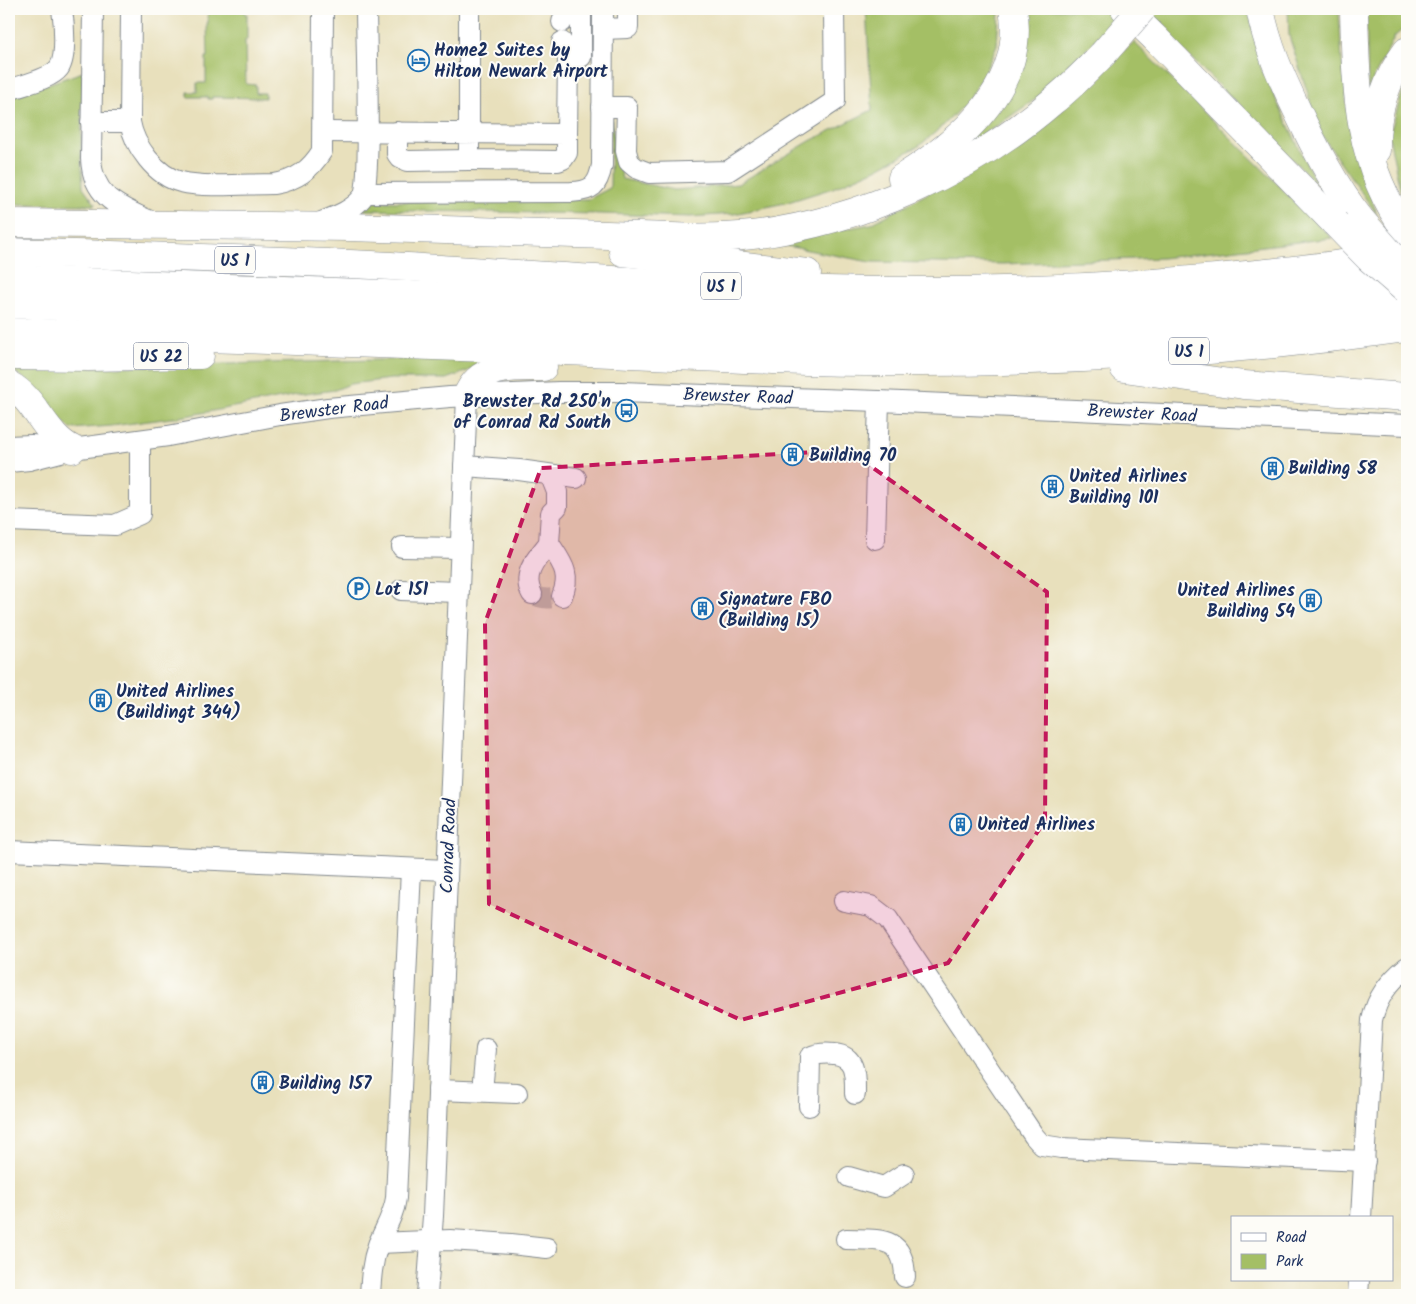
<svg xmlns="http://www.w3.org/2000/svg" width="1416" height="1304" viewBox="0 0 1416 1304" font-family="Kalam,sans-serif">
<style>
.green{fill:#a4bf65;stroke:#607762}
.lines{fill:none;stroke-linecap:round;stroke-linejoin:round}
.minor-tunnel{stroke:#bfbda9;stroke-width:20;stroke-dasharray:20 10;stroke-linecap:butt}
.minor-casing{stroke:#82888d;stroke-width:22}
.highway-casing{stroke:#82888d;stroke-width:29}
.minor{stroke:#fff;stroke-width:20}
.highway{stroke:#fff;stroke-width:28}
.highway-bridge-casing{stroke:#82888d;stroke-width:29;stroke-linecap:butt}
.highway-bridge{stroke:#fff;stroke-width:28}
.marked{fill:#c2185b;fill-opacity:0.2;stroke:#c2185b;stroke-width:4;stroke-dasharray:10 6;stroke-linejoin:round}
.labels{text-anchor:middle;stroke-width:4;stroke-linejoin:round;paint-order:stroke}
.shield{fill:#fdfcf7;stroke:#5f6c8c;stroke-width:1}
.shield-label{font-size:16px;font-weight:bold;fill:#1b2f5e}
.poi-label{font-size:18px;font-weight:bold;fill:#1b2f5e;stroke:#fdfcf7;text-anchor:start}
.street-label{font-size:18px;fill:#1b2f5e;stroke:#fdfcf7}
</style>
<rect width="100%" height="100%" fill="#fdfcf7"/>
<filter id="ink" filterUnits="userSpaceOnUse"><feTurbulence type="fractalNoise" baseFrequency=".02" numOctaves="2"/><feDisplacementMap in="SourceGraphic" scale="10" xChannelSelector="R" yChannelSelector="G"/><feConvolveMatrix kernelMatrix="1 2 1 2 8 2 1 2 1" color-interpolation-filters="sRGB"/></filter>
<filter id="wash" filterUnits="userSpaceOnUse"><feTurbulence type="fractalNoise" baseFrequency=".0096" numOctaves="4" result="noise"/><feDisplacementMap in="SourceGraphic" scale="20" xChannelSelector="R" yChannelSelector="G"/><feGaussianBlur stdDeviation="1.12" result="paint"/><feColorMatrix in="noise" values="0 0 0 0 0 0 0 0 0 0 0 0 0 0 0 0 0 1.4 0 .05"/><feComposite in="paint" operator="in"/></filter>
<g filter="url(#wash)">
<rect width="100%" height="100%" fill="#e8e0bc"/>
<g class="green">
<path d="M208,9h37v5h2v26h-2l1,44 10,1v8h9v5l-53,-1v2h-4v-2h-20v-5h9v-9h9v-26h2l-1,-34h1z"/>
<path d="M866,9h132l1,3 -2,33 -13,29 -18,28 -22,23 -25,21 -43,23 -43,19 -48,15 -51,11 -44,3 -90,-3 -237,-4 12,-8 214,-3 21,-11 1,-68 11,59 53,11 63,-6 72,-43 62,-31z"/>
<path d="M1022,9h91l7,5 -74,78 -111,76 75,-81z"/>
<path d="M1156,9h93l12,59 55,115 -166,-166z"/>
<path d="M1288,9h51l3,53 7,63 28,90 -56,-81 -32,-98z"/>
<path d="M1366,9h41v17l-12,10 -27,53z"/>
<path d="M1134,42l198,196 -170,20 -159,6 -133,-2 -99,-19 100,-19 143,-77z"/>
<path d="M83,72l-2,79 2,36 13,18 -87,-1v-107z"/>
<path d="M1407,77v124l-7,-11 -11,-54z"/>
<path d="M488,357l-20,14 -22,8h-55l-41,5 -15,6 -38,5 -111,21 -74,10 -41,3 -15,-14 -28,-33 -18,-14 105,-1z"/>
</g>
</g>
<g filter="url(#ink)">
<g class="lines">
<path class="minor-tunnel" d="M532,594c9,6 20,5 30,2"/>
<defs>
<g id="minor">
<path d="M93,9l-2,150c2,40 30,48 61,63"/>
<path d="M131,9l-1,113c4,24 26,54 51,60 25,6 66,2 93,2 23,-4 36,-14 48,-33l1,-142"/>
<path d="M581,9v48"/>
<path d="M562,22l5,-13"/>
<path d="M603,29l25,-1v-19"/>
<path d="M562,42l6,15 -1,77"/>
<path d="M9,90c13,-5 42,-11 50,-22 8,-11 5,-46 3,-59"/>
<path d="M602,107h25l-1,44 3,11 7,6 13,5 79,-2 107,-70 -1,-92"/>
<path d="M91,122h39"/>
<path d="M324,132c81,0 162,1 243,2v19l-4,6 -5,2 -89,-1v-151"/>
<path d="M397,132v22l3,4 7,3 62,-1"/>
<path d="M365,193l206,-1c21,-1 27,-6 31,-27l1,-156"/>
<path d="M316,224c15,-6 35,-12 46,-26 10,-13 4,-162 4,-189"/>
<path d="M9,446l22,-1 26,2"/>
<path d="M9,462l20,-2 43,-11 96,-13 112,-21 48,-7 122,-11 109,-5h62l258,9 528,24"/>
<path d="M464,466l55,4 57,8"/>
<path d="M9,521l106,4 25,-11v-74"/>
<path d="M875,539l4,-138"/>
<path d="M549,543l2,-30 6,-6v-15l-4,-10v-7"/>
<path d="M402,547l58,1"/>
<path d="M401,590l57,2"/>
<path d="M532,594c-11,-20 5,-36 17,-51 12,19 23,30 13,53"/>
<path d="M9,851l438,19"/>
<path d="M844,901l27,5 17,13 146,217 8,9 19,3 304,13"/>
<path d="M438,1090l79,3"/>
<path d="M482,1091l4,-42"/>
<path d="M809,1106l1,-49c8,-4 15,-4 24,-3 23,2 21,23 21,40"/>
<path d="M849,1177l35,10 20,-13"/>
<path d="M1361,1218l11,-198c5,-23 17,-38 35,-53"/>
<path d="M846,1239c33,1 58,-4 59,38"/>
<path d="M379,1243l71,-3 61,4 36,4"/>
<path d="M370,1295c1,-17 2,-33 8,-50 6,-15 16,-30 18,-47l15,-329"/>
<path d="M427,1295l6,-79 34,-820"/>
<path d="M1358,1295l1,-15"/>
</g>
<g id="highway">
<path d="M1125,9l30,29 180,185"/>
<path d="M1260,9c7,36 21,68 37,101 18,38 37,75 63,109"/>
<path d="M1354,9c2,81 3,155 53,223"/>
<path d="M1376,150c-1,-37 9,-70 31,-99"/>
<path d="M902,178c58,-36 125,-92 111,-169"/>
<path d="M9,223l340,4 323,10c27,1 53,1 80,-2 107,-13 219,-63 301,-134 18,-14 34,-31 50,-47"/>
<path d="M9,252c127,4 255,7 382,14 167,10 334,24 501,25 167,1 334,-9 499,-34"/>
<path d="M623,252l184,21"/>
<path d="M9,279c183,8 366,15 548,22 120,5 240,12 359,13 164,0 329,-13 491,-37"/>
<path d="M9,304l790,33c203,6 407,-4 608,-33"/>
<path d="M9,332c169,5 337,10 506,17 134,5 268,14 401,13 164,0 329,-11 491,-34"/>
<path d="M9,356l79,1 112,-2"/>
<path d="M1124,368l120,17 163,12"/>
<path d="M9,385c27,14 35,50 63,64"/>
<path d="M467,396c12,-32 47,-29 76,-29"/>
</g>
</defs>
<use href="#minor" class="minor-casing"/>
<use href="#highway" class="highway-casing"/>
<use href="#minor" class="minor"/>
<use href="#highway" class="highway"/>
<defs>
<g id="highway-bridge">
<path d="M1103,54l39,-45"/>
<path d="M1360,219l35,40"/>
<path d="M1335,223l34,35 38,33"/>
</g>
</defs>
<use href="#highway-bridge" class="highway-bridge-casing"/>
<use href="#highway-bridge" class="highway-bridge"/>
</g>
</g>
<path class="marked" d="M848,450l199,142 -2,229 -97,142 -207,57 -252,-116 -4,-281 56,-155z"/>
<defs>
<symbol id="hotel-ring" viewBox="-11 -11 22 22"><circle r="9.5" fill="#fdfcf7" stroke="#1f6fb2" stroke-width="1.5"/><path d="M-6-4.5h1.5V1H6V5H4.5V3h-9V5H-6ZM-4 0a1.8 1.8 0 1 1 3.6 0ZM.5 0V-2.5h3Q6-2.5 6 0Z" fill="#1f6fb2"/></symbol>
<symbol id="bus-ring" viewBox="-11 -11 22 22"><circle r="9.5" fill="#fdfcf7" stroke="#1f6fb2" stroke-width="1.5"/><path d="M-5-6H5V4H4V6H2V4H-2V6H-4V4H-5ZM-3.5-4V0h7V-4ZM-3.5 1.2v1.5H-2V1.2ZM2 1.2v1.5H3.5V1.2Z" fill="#1f6fb2"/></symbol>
<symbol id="building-ring" viewBox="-11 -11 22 22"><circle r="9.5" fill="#fdfcf7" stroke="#1f6fb2" stroke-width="1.5"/><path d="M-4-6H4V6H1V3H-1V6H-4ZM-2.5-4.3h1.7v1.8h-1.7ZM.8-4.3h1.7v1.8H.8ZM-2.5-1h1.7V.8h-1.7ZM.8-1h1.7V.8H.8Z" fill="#1f6fb2"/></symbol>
<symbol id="parking-ring" viewBox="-11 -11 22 22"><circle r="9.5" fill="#fdfcf7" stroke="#1f6fb2" stroke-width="1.5"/><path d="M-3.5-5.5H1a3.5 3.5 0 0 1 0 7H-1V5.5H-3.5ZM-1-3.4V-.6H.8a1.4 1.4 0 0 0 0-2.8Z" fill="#1f6fb2"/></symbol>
</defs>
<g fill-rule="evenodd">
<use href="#hotel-ring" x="406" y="48" width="25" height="25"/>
<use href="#bus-ring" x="614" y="398" width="25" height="25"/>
<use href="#building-ring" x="780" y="442" width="25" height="25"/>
<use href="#building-ring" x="1260" y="456" width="25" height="25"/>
<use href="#building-ring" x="1040" y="474" width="25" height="25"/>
<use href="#parking-ring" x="346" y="576" width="25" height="25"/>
<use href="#building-ring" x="1298" y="588" width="25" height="25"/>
<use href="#building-ring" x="690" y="596" width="25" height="25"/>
<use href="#building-ring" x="88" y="688" width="25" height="25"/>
<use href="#building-ring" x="948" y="812" width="25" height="25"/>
<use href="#building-ring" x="250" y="1070" width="25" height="25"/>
</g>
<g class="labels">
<g class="shield">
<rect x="215" y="246.5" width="40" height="27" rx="4"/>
<rect x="701" y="272.5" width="40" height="27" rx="4"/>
<rect x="1169" y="337.5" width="40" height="27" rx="4"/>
<rect x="133.5" y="342.5" width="55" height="27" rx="4"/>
</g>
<g class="shield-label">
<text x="235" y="266">US 1</text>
<text x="721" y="292">US 1</text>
<text x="1189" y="357">US 1</text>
<text x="161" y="362">US 22</text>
</g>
<g class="poi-label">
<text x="434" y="56">Home2 Suites by<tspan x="434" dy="21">Hilton Newark Airport</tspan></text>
<text x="611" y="407" text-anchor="end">Brewster Rd 250'n<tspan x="611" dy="21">of Conrad Rd South</tspan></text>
<text x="809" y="461">Building 70</text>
<text x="1288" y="474">Building 58</text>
<text x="1069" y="482">United Airlines<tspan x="1069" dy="21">Building 101</tspan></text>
<text x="375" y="595">Lot 151</text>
<text x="1295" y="596" text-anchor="end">United Airlines<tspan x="1295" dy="21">Building 54</tspan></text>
<text x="718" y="605">Signature FBO<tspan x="718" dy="21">(Building 15)</tspan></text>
<text x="116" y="697">United Airlines<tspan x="116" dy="21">(Buildingt 344)</tspan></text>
<text x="977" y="830">United Airlines</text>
<text x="279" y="1089">Building 157</text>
</g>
<g class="street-label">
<text transform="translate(738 396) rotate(2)" y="6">Brewster Road</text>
<text transform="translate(334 409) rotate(-7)" y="6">Brewster Road</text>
<text transform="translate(1142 413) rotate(3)" y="6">Brewster Road</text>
<text transform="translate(448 846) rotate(-88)" y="6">Conrad Road</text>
</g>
</g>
<rect width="1416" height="1304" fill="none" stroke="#fdfcf7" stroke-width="30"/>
<rect x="1231" y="1216" width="162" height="65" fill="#fdfcf7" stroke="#a3aaba"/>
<rect x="1241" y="1233" width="25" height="8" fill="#ffffff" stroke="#a3aaba"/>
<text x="1276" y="1242" font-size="15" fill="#1b2f5e">Road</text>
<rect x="1241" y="1254" width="25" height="15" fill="#a4bf65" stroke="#a3aaba"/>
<text x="1276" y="1266" font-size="15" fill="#1b2f5e">Park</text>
</svg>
